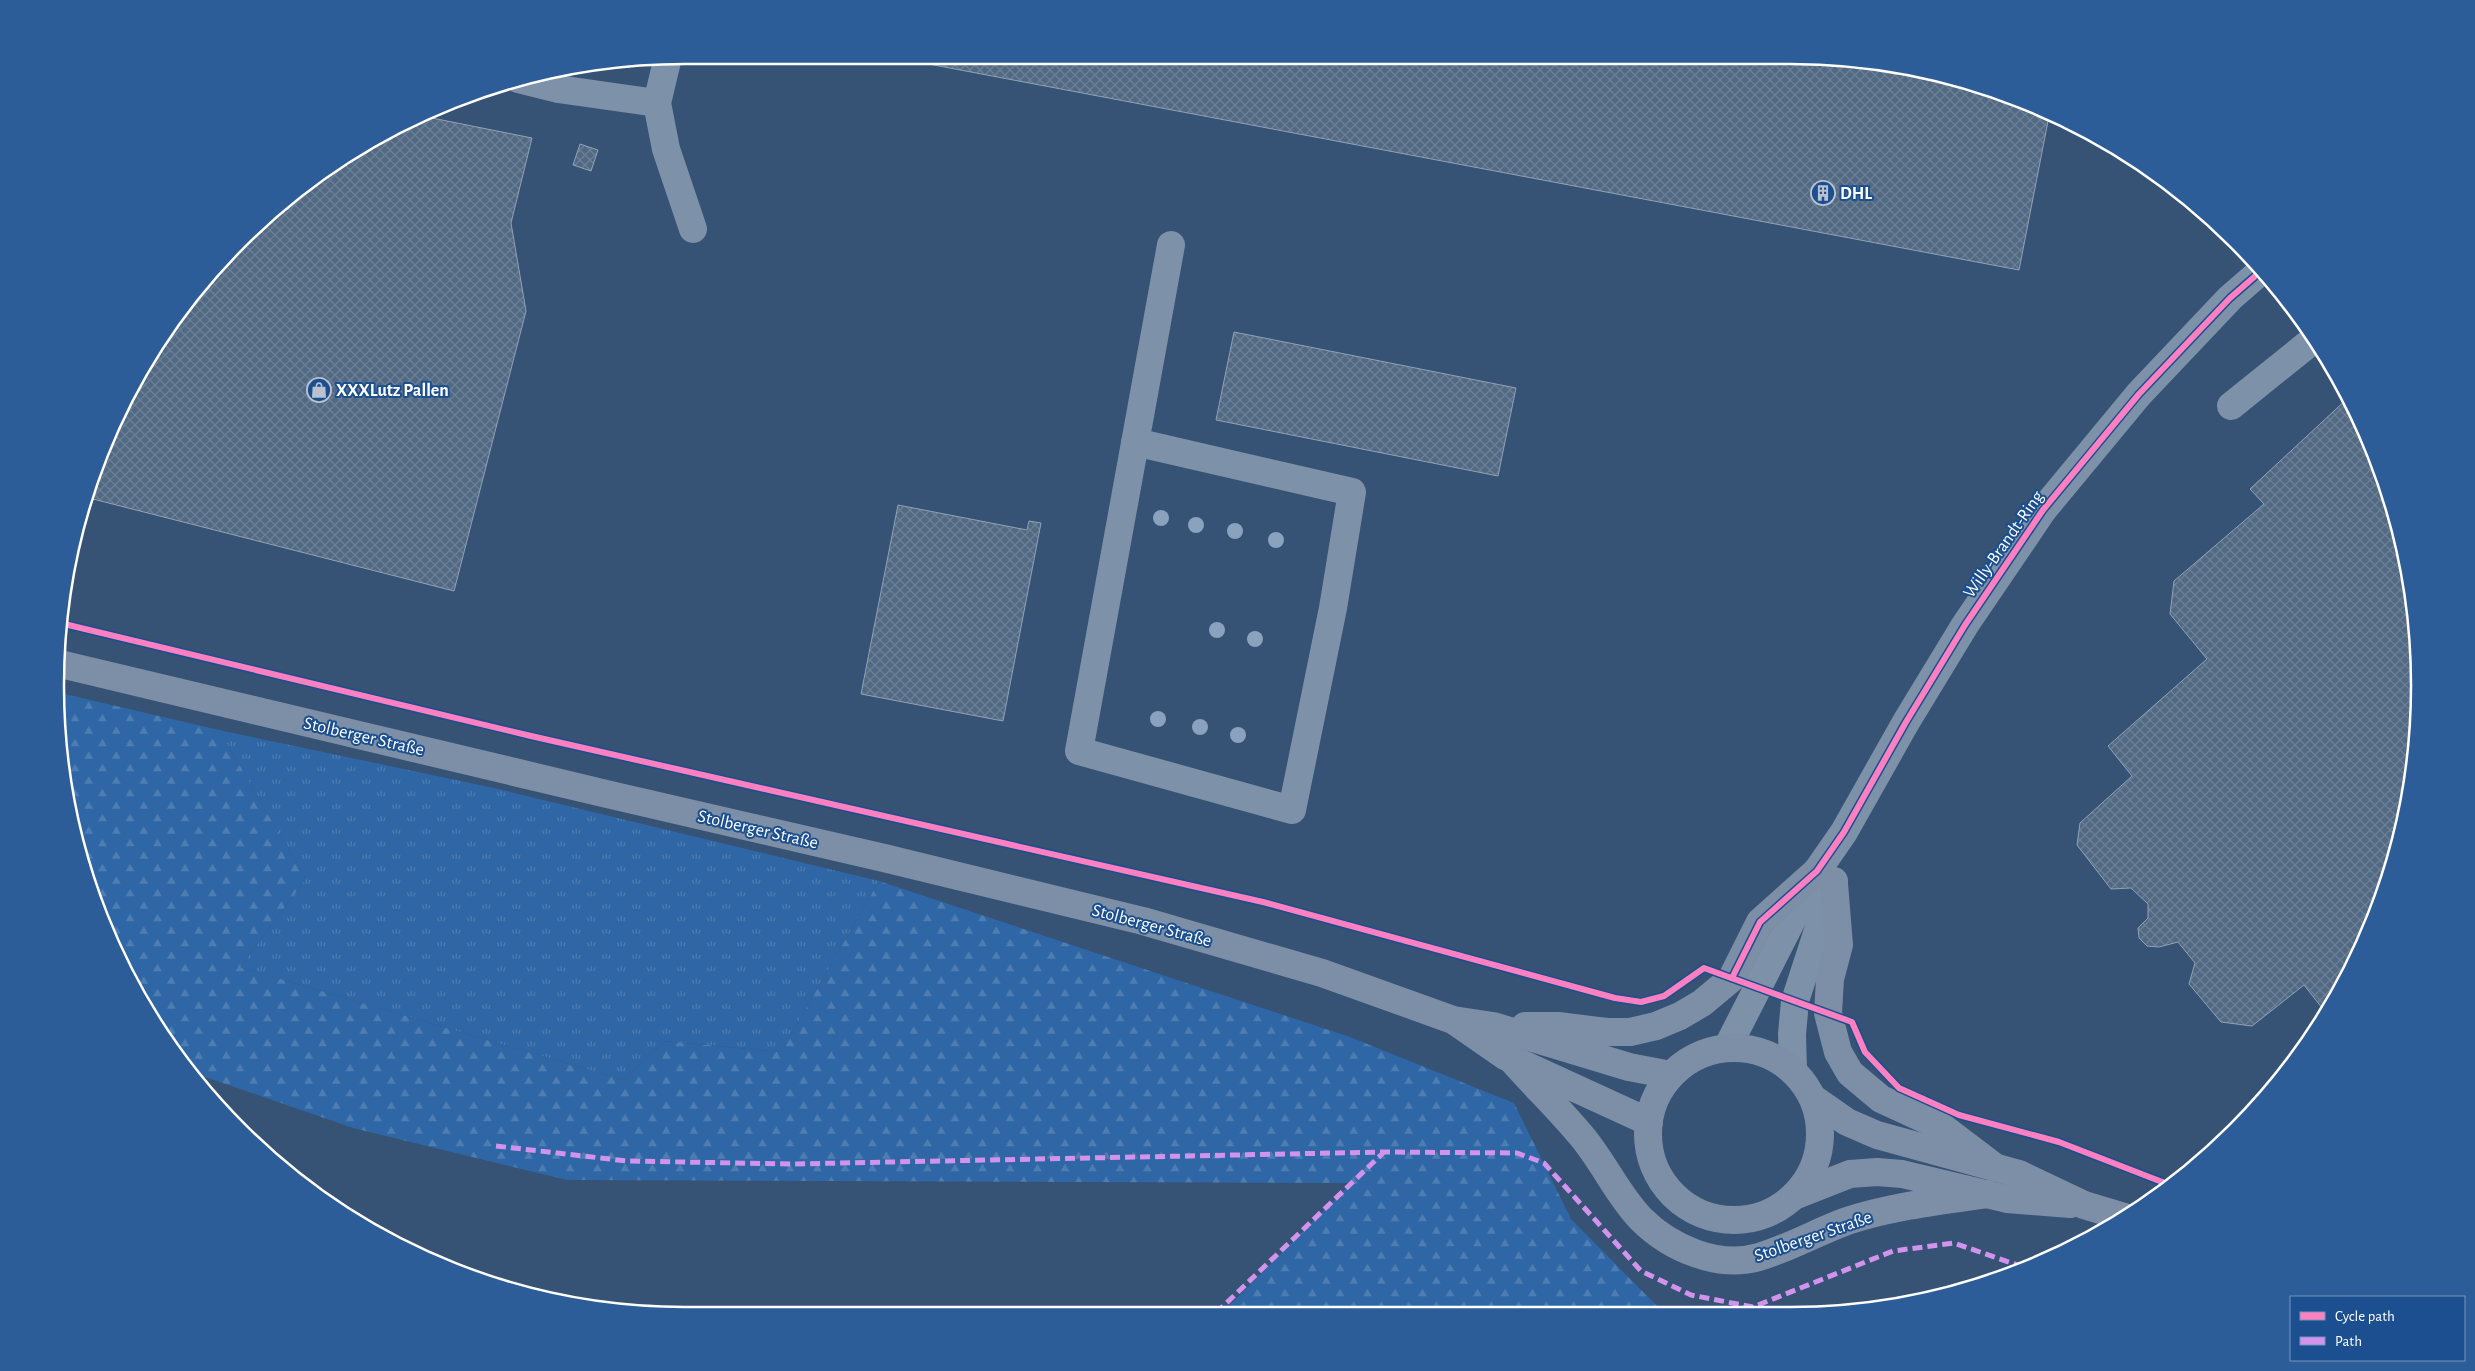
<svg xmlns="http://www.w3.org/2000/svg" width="2475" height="1371" viewBox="0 0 2475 1371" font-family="'Alegreya Sans',sans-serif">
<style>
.grass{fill:url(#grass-tufts)}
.forest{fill:url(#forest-firs)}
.building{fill:url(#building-cross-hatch);stroke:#92a2b6}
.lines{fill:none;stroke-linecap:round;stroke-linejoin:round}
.minor{stroke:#7d92a8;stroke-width:28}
.major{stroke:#7d8ea7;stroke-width:28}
.quiet{stroke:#d193ec;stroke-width:5;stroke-dasharray:10 5;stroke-linecap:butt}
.cycleway-casing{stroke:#1b4f8f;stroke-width:9}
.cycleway{stroke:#ff80c0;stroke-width:6}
.tree{fill:#8aa2be}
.labels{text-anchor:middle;stroke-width:4;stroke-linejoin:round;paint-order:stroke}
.poi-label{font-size:18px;font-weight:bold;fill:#fff;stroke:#1b4f8f;text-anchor:start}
.street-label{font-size:18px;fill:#fff;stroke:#1b4f8f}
.rim{fill:none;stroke:#fff;stroke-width:2.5}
</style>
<defs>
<pattern id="grass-tufts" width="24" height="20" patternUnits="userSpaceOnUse" patternTransform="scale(1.25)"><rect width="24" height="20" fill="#2f66a5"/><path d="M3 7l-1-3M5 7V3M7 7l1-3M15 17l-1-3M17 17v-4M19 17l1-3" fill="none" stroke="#4e7db2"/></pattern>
<pattern id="forest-firs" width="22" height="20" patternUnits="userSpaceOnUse" patternTransform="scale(1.25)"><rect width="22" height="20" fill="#2f66a5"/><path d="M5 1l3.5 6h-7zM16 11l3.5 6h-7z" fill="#4e7db2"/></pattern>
<pattern id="building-cross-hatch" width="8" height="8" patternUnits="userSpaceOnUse" patternTransform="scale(1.25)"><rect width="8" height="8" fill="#526984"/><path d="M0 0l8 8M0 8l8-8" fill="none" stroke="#6c8096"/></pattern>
</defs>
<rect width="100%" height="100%" fill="#365274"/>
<path class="grass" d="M219,730l275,58 385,93 -98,171 -116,-11 -42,39 -383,-113 66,-88z"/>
<path class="forest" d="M56,692l163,38 87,149 -66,88 383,113 42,-39 116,11 98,-171 471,156 164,66 57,116 91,92 -440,2 129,-130 -784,-3 -214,-52 -165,-57 -27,-35 -58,-109 -27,-79 -20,-121z"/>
<g class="building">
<path d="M881,55l949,1 123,21 96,39 -30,154z"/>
<path d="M422,116l110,22 -21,85 15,88 -72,280 -369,-94 18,-53 58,-109 51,-65 89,-85 70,-46z"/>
<path d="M580,144l18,6 -7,21 -18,-6z"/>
<path d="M1234,332l282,56 -18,88 -282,-56z"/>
<path d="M2349,397l6,9 43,116 21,122 -4,124 -28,120 -51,112 -10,13 -22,-28 -52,41 -31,-4 -32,-38 6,-21 -17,-21 -19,5 -12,-1 -8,-8 -1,-10 10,-10v-14l-17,-16 -20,1 -34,-44 3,-22 52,-47 -24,-30 99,-87 -37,-45 4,-33 90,-77 -14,-15z"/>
<path d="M898,505l129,25 2,-9 12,2 -38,198 -142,-27z"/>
</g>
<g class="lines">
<g class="minor">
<path d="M668,57l-11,46 9,46 27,80"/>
<path d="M518,79l40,10 99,14"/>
<path d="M2231,406l82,-66"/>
<path d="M1135,442l217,50 -19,116 -41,202 -213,-59 92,-506"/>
<path d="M1727,1048l90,-177 27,-39 62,-110 59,-97 78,-115 96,-116 91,-96 31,-27"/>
<path d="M1793,1070l-1,-36 3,-33 39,-120"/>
</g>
<g class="major">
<path d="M56,663l555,132 273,63 259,63 179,52 131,47 40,6 136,41 42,8"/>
<path d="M1834,884l5,61 -9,34 -2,34 10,39 12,21 31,26 61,28 50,38"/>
<path d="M1456,1022l49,34 144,66"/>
<path d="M1525,1026h33l49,6h23l26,-6 24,-10 22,-13 30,-25 28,-56 57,-51"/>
<circle cx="1734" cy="1134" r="86"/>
<path d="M1513,1061c23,26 49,51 71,78 21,26 34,56 57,80 29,29 77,50 118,38 30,-9 58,-25 88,-36 45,-15 94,-20 141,-27"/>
<path d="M1814,1099l33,23 30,13 142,39 65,31 40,12"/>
<path d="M1794,1196l56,-22 27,-2 25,2 105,25 63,5"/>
</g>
<g class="quiet">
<path d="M496,1146l131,15 165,3 592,-12 133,1 27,10 97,108 50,24 62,12 140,-56 61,-8 69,24"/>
<path d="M1216,1313l168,-161"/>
</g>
<defs>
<g id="cycleway">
<path d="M60,623l471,113 732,166 352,96 26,4 23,-6 40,-28 148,54 13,30 34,36 60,27 100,27 111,43"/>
<path d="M1732,978l28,-56 57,-51 27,-39 62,-110 59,-97 78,-115 96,-116 91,-96 31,-27"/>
</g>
</defs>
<use href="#cycleway" class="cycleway-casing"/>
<use href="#cycleway" class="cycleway"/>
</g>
<g class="tree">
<circle cx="1161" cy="518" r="8"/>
<circle cx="1196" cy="525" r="8"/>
<circle cx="1235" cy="531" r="8"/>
<circle cx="1276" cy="540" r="8"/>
<circle cx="1217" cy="630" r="8"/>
<circle cx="1255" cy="639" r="8"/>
<circle cx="1158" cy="719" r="8"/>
<circle cx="1200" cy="727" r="8"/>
<circle cx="1238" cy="735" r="8"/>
</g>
<defs>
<symbol id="building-ring" viewBox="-11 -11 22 22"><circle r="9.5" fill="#1b4f8f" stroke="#b9c2ce" stroke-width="1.5"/><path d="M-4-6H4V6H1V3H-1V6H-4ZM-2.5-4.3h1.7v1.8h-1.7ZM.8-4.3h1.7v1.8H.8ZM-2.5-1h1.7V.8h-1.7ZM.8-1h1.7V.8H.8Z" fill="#b9c2ce"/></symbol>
<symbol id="shop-ring" viewBox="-11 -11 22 22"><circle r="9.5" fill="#1b4f8f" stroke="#b9c2ce" stroke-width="1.5"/><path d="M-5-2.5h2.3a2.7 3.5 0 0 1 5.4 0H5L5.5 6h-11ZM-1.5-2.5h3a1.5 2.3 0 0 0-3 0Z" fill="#b9c2ce"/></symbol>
</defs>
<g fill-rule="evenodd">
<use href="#building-ring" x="1809" y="179" width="28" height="28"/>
<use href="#shop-ring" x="305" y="376" width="28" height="28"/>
</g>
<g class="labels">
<g class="poi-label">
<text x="1840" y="199">DHL</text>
<text x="336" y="396">XXXLutz Pallen</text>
</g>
<g class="street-label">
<text transform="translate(2003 544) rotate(-55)" y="6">Willy-Brandt-Ring</text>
<text transform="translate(364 736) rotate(13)" y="6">Stolberger Straße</text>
<text transform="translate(758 829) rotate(13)" y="6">Stolberger Straße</text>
<text transform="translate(1152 925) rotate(15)" y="6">Stolberger Straße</text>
<text transform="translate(1813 1236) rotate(-19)" y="6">Stolberger Straße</text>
</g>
</g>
<path d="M0 0H2475V1371H0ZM685 64H1790A621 621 0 0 1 2411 685V686A621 621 0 0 1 1790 1307H685A621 621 0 0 1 64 686V685A621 621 0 0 1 685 64Z" fill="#2d5d98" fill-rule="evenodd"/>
<path class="rim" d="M685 64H1790A621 621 0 0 1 2411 685V686A621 621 0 0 1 1790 1307H685A621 621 0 0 1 64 686V685A621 621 0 0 1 685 64Z"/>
<rect x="2290" y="1296" width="175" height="65" fill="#1b4f8f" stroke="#7695bc"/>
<rect x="2300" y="1312" width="25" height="8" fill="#ff80c0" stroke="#7695bc"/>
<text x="2335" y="1321" font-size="15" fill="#ffffff">Cycle path</text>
<rect x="2300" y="1337" width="25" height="8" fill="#d193ec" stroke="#7695bc"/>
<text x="2335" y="1346" font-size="15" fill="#ffffff">Path</text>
</svg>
